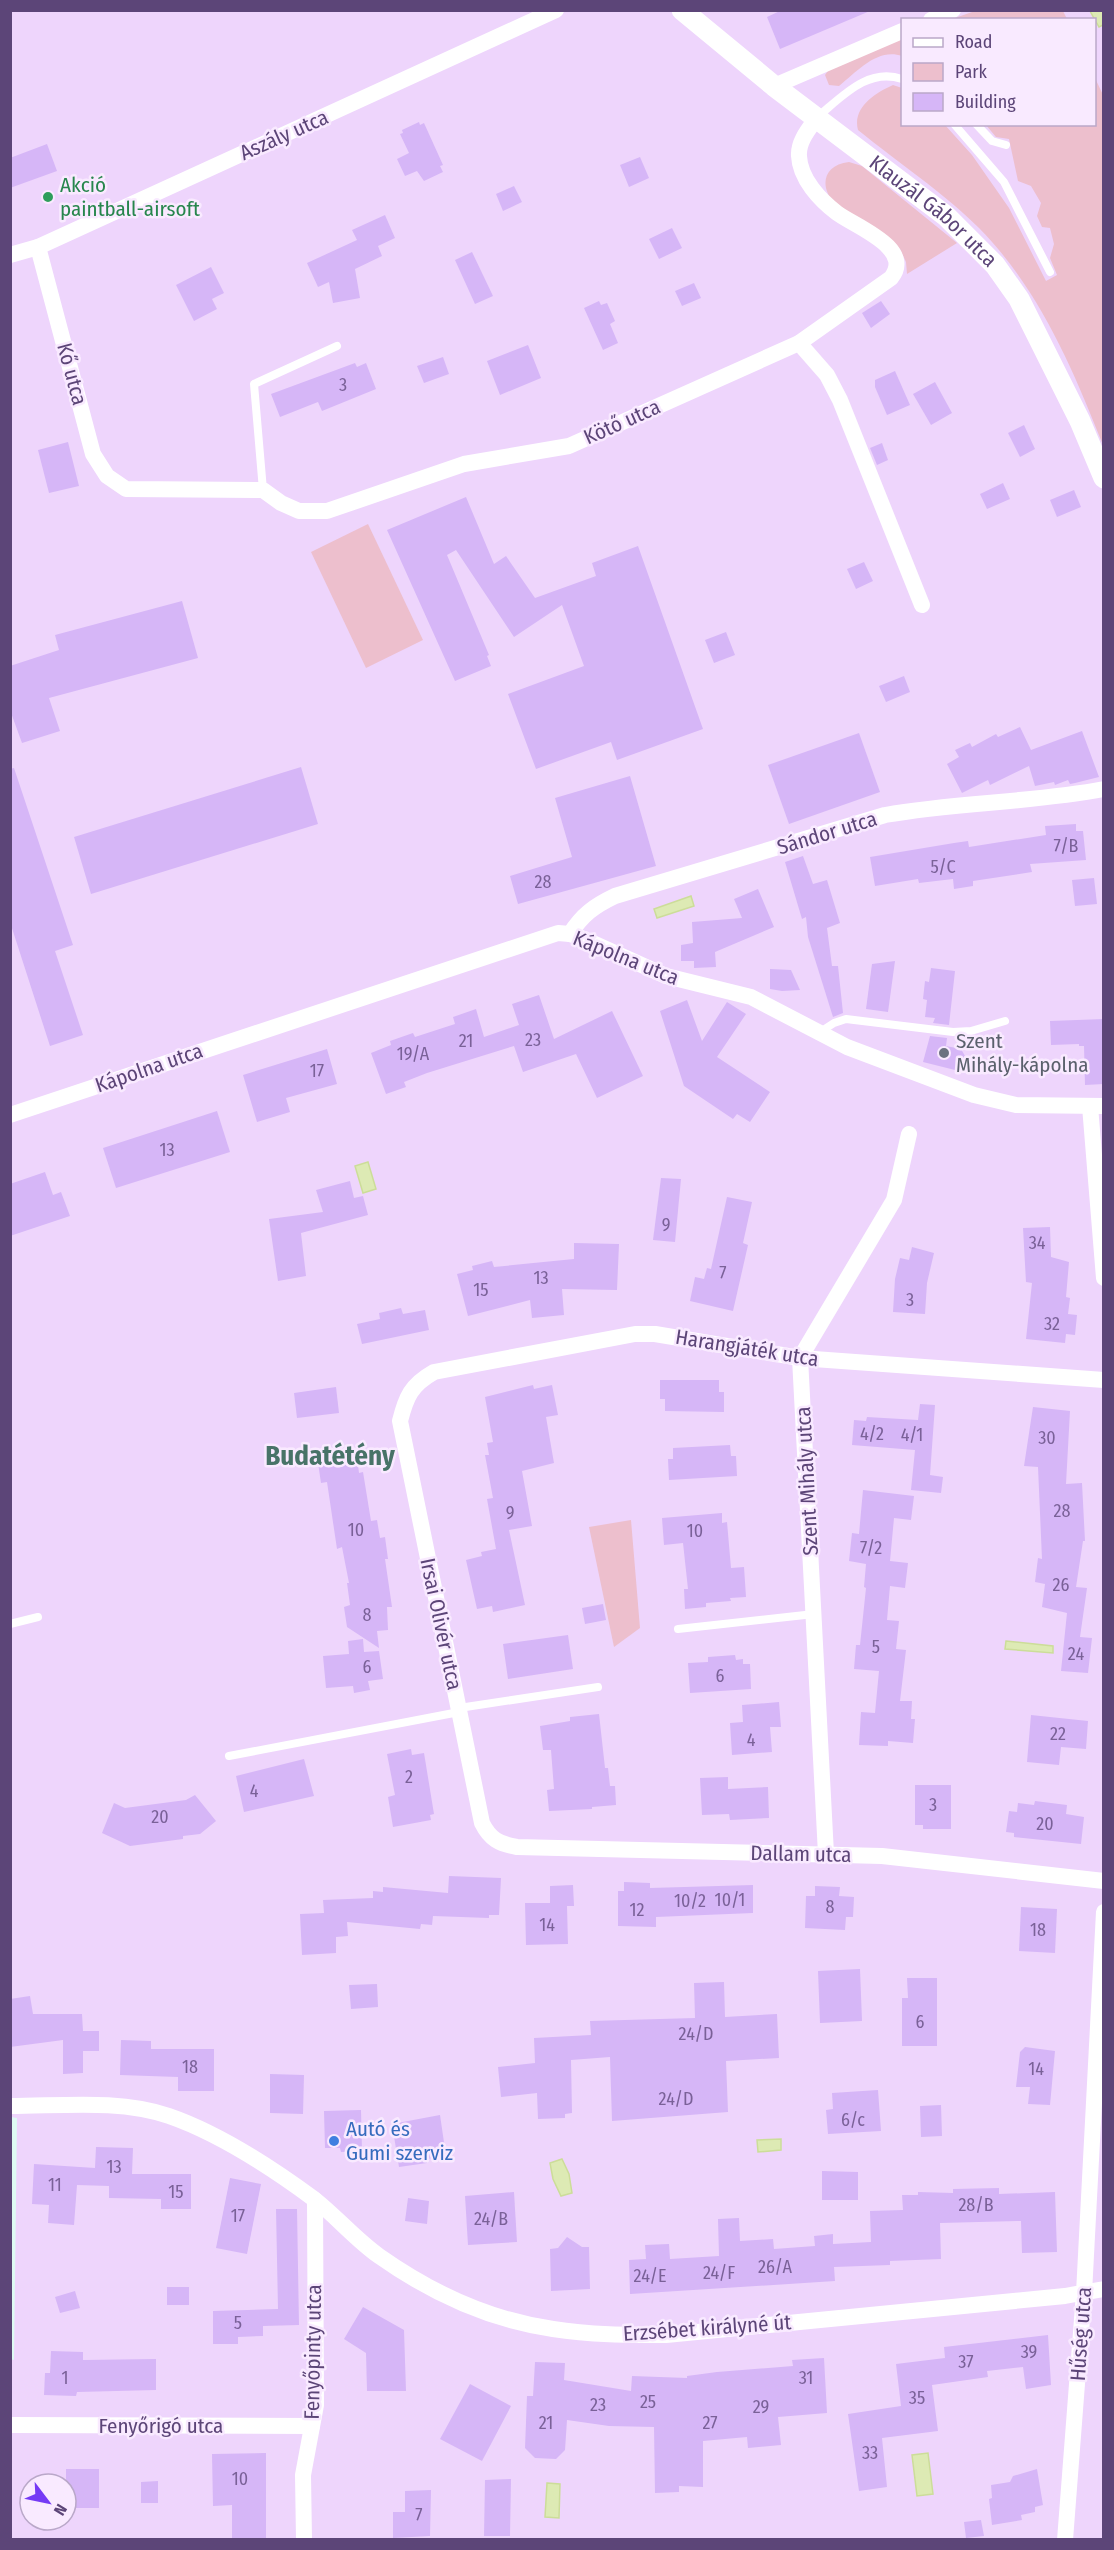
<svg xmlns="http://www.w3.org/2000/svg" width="1114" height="2550" viewBox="0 0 1114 2550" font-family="'Fira Sans Condensed',sans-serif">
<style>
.residential{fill:#eed5fc;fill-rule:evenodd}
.education{fill:#defbf3}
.green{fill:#edbfcd}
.water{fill:#ddeab4;stroke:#cd9;stroke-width:1.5}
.building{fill:#d6b6f7}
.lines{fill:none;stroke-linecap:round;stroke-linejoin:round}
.service{stroke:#fff;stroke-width:8}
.minor{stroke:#fff;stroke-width:16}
.tertiary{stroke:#fff;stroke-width:21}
.leisure-dot{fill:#2e9e5b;stroke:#f9eaff;stroke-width:2}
.worship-dot{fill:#6b7280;stroke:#f9eaff;stroke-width:2}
.shop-dot{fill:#3f7fe0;stroke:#f9eaff;stroke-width:2}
.labels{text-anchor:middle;stroke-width:5;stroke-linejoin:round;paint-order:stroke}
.number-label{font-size:18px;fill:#7a6198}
.street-label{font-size:21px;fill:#5c4578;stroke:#f9eaff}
.leisure-label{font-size:21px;fill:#27864d;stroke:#f9eaff;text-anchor:start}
.worship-label{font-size:21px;fill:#5b616d;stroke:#f9eaff;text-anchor:start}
.shop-label{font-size:21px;fill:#366cbe;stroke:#f9eaff;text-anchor:start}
.district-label{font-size:27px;font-weight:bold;fill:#487368;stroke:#f9eaff}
</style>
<rect width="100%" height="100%" fill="#f6e2fe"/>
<path class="residential" d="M11,11h1092v2528h-1092zM902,20h192v104h-192zM30,2484h36v36h-36z"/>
<path class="education" d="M11,2117l6,1 -3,242 -4,-1z"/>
<g class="green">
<path d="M975,11h88l4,8h-115z"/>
<path d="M902,39v17c-25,-8 -44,15 -63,30l-10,-1 -4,-10 5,-7z"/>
<path d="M1095,78l9,19 -1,348c-31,-78 -64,-156 -124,-217 -35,-35 -83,-67 -121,-98 -6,-22 17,-37 35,-45l9,3v36l43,1 27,30 37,53 37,73 11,-6 -7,-17 4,-14 -4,-16 -8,-1 -5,-11 4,-13 -10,-17 -13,-5 -9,-42 -13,-2 -10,-12 108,-1z"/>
<path d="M849,162l13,4 95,77 -50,31 -1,-12 -6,-13 -64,-44c-17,-17 -14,-40 13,-43z"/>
<path d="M368,524l55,116 -57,28 -55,-116z"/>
<path d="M631,1520l9,108 -26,19 -25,-120z"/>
</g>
<g class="water">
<path d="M1090,11h13v14l-4,2z"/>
<path d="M691,896l3,10 -37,12 -3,-9z"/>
<path d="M368,1162l8,27 -13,4 -8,-27z"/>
<path d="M1006,1641l47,5v7l-48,-4z"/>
<path d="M781,2139v11l-23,2 -1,-12z"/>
<path d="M562,2159l7,15 3,19 -11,3 -8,-17 -3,-16z"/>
<path d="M928,2453l5,41 -16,2 -5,-41z"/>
<path d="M547,2483l13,1 -1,34 -14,-1z"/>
</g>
<g class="building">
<path d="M782,10h88v1l-90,38 -13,-32z"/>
<path d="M419,122l1,3 4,-2 19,42 -3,1 3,6 -19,9 -7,-10 -12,5 -8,-17 12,-6 -9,-19 3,-1 -1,-3z"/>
<path d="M47,144l10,27 -47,17v-30z"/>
<path d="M640,157l9,21 -20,9 -9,-22z"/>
<path d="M514,186l8,16 -19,9 -7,-17z"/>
<path d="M385,215l10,23 -17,8 4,10 -27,13 5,29 -27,5 -4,-21 -11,5 -11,-24 50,-23 -5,-10z"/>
<path d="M672,228l10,20 -23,11 -10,-20z"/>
<path d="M472,252l21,44 -18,8 -20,-44z"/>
<path d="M211,267l13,26 -12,6 5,10 -23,12 -18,-36z"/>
<path d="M694,283l7,15 -19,8 -7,-15z"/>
<path d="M599,301l2,4 6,-2 8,18 -5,3 8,19 -15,7 -19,-42z"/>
<path d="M881,301l9,13 -19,14 -9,-15z"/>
<path d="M528,345l13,33 -41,17 -13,-34z"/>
<path d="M443,357l6,17 -25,9 -7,-17z"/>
<path d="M355,363l2,4 9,-4 10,26 -54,22 -4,-9 -38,15 -9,-23z"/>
<path d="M895,371l15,34 -23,10 -12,-28v-7z"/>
<path d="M935,382l17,31 -21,12 -18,-31z"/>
<path d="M1024,425l11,24 -15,8 -12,-24z"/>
<path d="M68,442l11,44 -30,7 -11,-43z"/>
<path d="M882,443l6,17 -11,5 -7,-17z"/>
<path d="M1003,483l7,16 -23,10 -7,-15z"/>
<path d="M1074,490l7,17 -24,10 -7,-17z"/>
<path d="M466,497l28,67 12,-8 29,42 61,-22 -4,-13 46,-17 65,183 -86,31 -6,-18 -75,27 -28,-75 76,-28 -22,-61 -48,32 -58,-87 -9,5 42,100 -2,1 4,10 -36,15 -68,-151z"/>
<path d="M864,562l9,19 -17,8 -9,-20z"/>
<path d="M182,601l16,57 -149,40 11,33 -38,12 -12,-33v-44l49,-16 -4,-15z"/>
<path d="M726,632l9,23 -21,8 -9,-23z"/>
<path d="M904,676l6,16 -24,10 -7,-16z"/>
<path d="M1020,727l11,23 51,-19 17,46 -24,6 -5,1 -2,-4 -13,5 -1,-3 -19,4 -6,-20 -39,19 -2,-5 -26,13 -15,-29 12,-7 -4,-7 15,-7 2,4 24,-13 2,3z"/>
<path d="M859,733l21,59 -91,32 -21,-59z"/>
<path d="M301,767l17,57 -227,70 -17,-57z"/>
<path d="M14,768l59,177 -18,6 28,84 -33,11 -40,-124v-153z"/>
<path d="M630,776l26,90 -138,38 -8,-28 62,-19 -17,-59z"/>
<path d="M1076,824v7h7l3,29 -56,4 2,8 -59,9v5l-19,3 -1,-10 -34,4 -1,-4 -43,7 -5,-29 84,-14 14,-2 1,6 77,-12 -1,-9z"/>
<path d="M803,856l10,28 14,-4 13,43 -13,5 5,38h6l5,47 -10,4 -25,-80 -2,-20 -4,2 -17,-57z"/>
<path d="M1094,878l3,26 -22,2 -3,-26z"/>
<path d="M758,889l16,38 -59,25 1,15 -22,1v-7h-13v-16l12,-2 -1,-21 50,-4 -8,-19z"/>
<path d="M895,961l-7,51 -22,-3 6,-45z"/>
<path d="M931,968l24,3 -6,54 -16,-2 2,-5 -10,-1 2,-17 -4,-1 2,-18 4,1z"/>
<path d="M770,969l21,1 9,20 -18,1 -12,-2z"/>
<path d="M539,995l15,44 58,-28 31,65 -46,22 -21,-44 -53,18 -9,-26 -87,27 -23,9 2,5 -20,7 -15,-41 20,-8 -1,-4 23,-8 2,4 40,-13 -2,-7 23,-8 8,28 35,-12 -7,-21z"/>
<path d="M687,1000l15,41 25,-39 19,12 -29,43 53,35 -20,30 -13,-8 -4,5 -49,-33 -24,-75z"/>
<path d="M1104,1019v65l-19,1 -1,-39h-5v-2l-28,1 -1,-24z"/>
<path d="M930,1036l17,2 -1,8 15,3 4,7v7l-4,5 -6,2 -32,-8z"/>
<path d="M327,1049l10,35 -51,14 4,14 -33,10 -14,-47z"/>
<path d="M217,1111l13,41 -114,36 -13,-40z"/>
<path d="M45,1172l8,23 8,-3 9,24 -60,20v-52z"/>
<path d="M661,1178l20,1 -6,63 -22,-2z"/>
<path d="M350,1181l4,17 9,-2 5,19 -67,18 5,43 -28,5 -9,-62 54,-7 -7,-22z"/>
<path d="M727,1197l25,5 -9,41 5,2 -15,66 -43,-10 5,-24 9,2 3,-11 4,1z"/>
<path d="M1050,1227l1,30 18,5 -3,35 4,1 -2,16 9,1 -2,20 -9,-1 -1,9 -39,-4 6,-56 -6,-1 -3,-54z"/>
<path d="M574,1243l45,1 -2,46 -55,-1 2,26 -32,3 -2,-18 -62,16 -11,-42 16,-4 -1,-4 20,-5 2,6 80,-8z"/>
<path d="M912,1247l22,6 -7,30 -2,31 -32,-2 2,-33 5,-21 9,2z"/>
<path d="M401,1308l2,6 22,-4 4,20 -67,14 -5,-20 23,-5 -1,-6z"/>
<path d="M660,1380h59v12h5v20l-59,-1v-12h-5z"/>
<path d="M533,1385l1,4 18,-4 6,30 -12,2 8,46 -32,8 10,55 -23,4 16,75 -32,7 -1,-6 -15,3 -11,-49 16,-4 -1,-4 15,-3 -9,-50 6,-1 -8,-43h4l-2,-12 6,-1 -8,-45z"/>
<path d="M336,1387l3,26 -42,5 -3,-25z"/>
<path d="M920,1404l15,1 -5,70 13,2 -2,16 -30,-3 4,-40 -63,-5 2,-25 12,1 1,-4 51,3z"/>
<path d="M1033,1407l37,4 -4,73 16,-1 3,58h-2l-7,46 11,1 -7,49 12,1 -4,35 -27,-2 6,-58 -25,-6 3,-23 -10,-2 3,-24 4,1 -4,-92 -14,-1z"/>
<path d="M730,1445l1,11h5l1,20 -68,4 -1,-21h5v-11z"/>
<path d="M356,1450l3,23 4,-1 8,49 6,-1 3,18 5,-1 3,22h-3l7,48h-5l1,23 -11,1 2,17 -32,-21 -3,-20 6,-2 -3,-22h2l-7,-36 -5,2 -10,-67 -6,1 -4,-27z"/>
<path d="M863,1490l51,6 -3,24 -17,-2 -4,43 18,2 -3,25 -15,-2 -3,34 12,1 -3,28 10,1 -6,51h12l-1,18h4l-2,24 -25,-2v5l-29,-1 2,-33 14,1 4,-42 -25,-2 2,-24h4l6,-57 -2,-1 2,-23 -17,-3 3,-28 7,1z"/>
<path d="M722,1513v10l5,-1 4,46 13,-1 2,30 -16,1 1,3 -25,2v4l-21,2 -1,-20h4l-5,-46 -19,2 -2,-27z"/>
<path d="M603,1604l3,16 -21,4 -3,-16z"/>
<path d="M568,1635l5,34 -65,10 -5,-35z"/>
<path d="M363,1639l1,13 15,-1 4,28 -15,2 2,9 -16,3 -1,-7 -27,2 -3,-32 26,-2 -1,-13z"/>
<path d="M735,1655l1,5 7,-1v5h7l1,25 -61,4 -2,-30 20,-1v-5z"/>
<path d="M779,1702l2,25h-11l2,25 -40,3 -2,-32 13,-1 -1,-17z"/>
<path d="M599,1714l6,54h3l2,18h5l1,19 -24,2v2l-43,2 -2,-21 7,-1 -3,-39h-8l-3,-24 30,-5v-4z"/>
<path d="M1031,1715l57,6 -2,28 -25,-2 -2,18 -32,-3z"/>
<path d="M411,1749l1,6 12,-2 10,61 -4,1 1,5 -38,7 -5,-30 7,-2 -8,-41z"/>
<path d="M304,1759l10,37 -70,16 -8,-36z"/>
<path d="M728,1777v12l40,-2 1,31 -39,2 -1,-6 -27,1 -2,-37z"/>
<path d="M915,1785h36v44h-28v-4h-8z"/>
<path d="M195,1795l21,26 -16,13 -17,2v3l-53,7 -28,-13 12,-30 11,5 61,-8z"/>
<path d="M1035,1801l32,4 -1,9 18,3 -3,27 -67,-7v-4l-8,-1 3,-21 8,1 1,-9 16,2z"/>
<path d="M449,1876l52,2 -2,37h-10v3l-56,-2 -1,9 -11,-1 -1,5 -73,-7 1,14 -12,1v16l-34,2 -2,-41 24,-1 -1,-13 50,-2v-7l10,1v-5l65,6z"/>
<path d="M624,1882l26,1v5l103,-3v28l-97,4v10l-38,-1v-35h6z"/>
<path d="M573,1885l1,21h-7l1,38 -42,1 -1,-42h25v-17z"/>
<path d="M815,1886l25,1 -1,9 15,1 -1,20h-7l-1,13 -40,-2 1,-32h9z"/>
<path d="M1021,1907l36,2 -2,44 -36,-2z"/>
<path d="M860,1969l2,52 -42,2 -2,-52z"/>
<path d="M907,1978h30v68h-35v-48h6z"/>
<path d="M724,1982l1,35 52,-3 2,44 -53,3 2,51 -116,9 -2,-64 -39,3 1,53 -7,1v4l-27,1 -1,-26 -36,4 -3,-30 37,-4 -1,-25 57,-3 -1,-14 105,-3 -1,-35z"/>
<path d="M377,1984l1,23 -27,2 -2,-24z"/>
<path d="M30,1996l3,18h49l1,17h16v20h-16v22l-20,1v-34l-53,7v-48z"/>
<path d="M121,2040l30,1v8h63v42h-36v-14l-58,-2z"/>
<path d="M1025,2047l30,4 -5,54 -22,-1 2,-17h-14l4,-35z"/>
<path d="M270,2074l34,1 -1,39 -33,-1z"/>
<path d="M878,2090l3,41 -53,3 -2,-24 7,-1 -1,-16z"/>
<path d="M941,2105l1,31 -21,1 -1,-31z"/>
<path d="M361,2110l1,41 -21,1 -1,-4h-15l-1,-37z"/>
<path d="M440,2115l6,41 -19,3v4l-28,4 -7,-43z"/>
<path d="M96,2147l37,1 -1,26h59v35h-30v-10l-52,-1v-12l-32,-1 -3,40 -26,-2 1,-18 -17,-1 2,-40 61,4z"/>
<path d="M822,2171l36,1v28h-36z"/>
<path d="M230,2178l31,6 -14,70 -31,-6z"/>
<path d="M999,2188v6l56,-2 2,60 -35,1 -1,-32 -81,2 1,36 -51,2v4l-56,2 1,14 -205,13 -1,-34 17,-1 -1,-14 24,-1 1,15 49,-3 -1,-37 21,-1 1,23 33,-2 1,10 41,-3 -1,-10 19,-2v10l38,-2 -1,-31 33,-1 -1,-15h16v-3l35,1v-4z"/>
<path d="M514,2192l3,50 -49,3 -3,-49z"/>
<path d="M408,2198l21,3 -2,23 -22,-3z"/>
<path d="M276,2209h21l2,116 -36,1v10l-25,1v7h-25v-33l65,-2z"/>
<path d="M567,2237l15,10h7l1,42 -39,2 -1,-42 8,-1z"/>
<rect x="167" y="2287" width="22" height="18"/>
<path d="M75,2291l5,17 -20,5 -5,-16z"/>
<path d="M363,2307l41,23 2,61h-39l-1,-38 -22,-14z"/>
<path d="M1048,2335l3,50 -25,4 -3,-22 -36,4 1,6 -56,8 6,46 -56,7 5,49 -28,4 -11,-77 53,-8 -5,-42 49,-6 -1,-11z"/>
<path d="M51,2351l32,1v8l73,-1v31l-79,2 -1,4 -32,-1 1,-22h5z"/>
<path d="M824,2358l3,55 -49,4 3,28 -33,3 -1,-11 -44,4v46l-24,-1v6l-24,1 -1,-66 -45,-1 -42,-6 -2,30 -9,9 -21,-1 -10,-10 2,-52h6l2,-34 30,1 -1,17 67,11 1,-15 55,2v-2l30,-4 76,-6 -1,-6z"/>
<path d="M470,2384l41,22 -29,55 -42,-22z"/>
<path d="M266,2453v87h-34v-35l-19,1 -1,-52z"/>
<rect x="66" y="2469" width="33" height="39"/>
<path d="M1037,2469l6,36 -8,2v5l-14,3 1,5 -30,5 -3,-26 3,-1 -1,-13 19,-3 3,-6z"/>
<path d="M511,2479l-1,57h-26l1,-56z"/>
<path d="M158,2481v22h-17v-21z"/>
<path d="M431,2490l-1,46 -37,2v-26h12v-21z"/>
<path d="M981,2520l3,16 -18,2 -2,-16z"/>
</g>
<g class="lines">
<g class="service">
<path d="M816,118c25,-20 51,-51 86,-39"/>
<path d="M954,124l50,58 46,90"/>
<path d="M976,124l16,17 14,4"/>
<path d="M263,490l-9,-106 83,-38"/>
<path d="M820,1032l14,-9 12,-4 107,13 18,-1 34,-10"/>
<path d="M10,1624l28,-7"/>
<path d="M678,1629l136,-15"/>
<path d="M459,1708l139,-21"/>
<path d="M229,1756l230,-44"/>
</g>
<g class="minor">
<path d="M931,20l22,-10"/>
<path d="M774,86l128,-55"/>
<path d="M38,247l55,207 14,22 19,13 137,1 18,13 18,8h28l137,-47 105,-18 230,-103 92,-65c24,-30 -37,-52 -54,-65 -17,-13 -37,-34 -38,-57 -1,-14 9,-26 17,-37"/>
<path d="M10,255l28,-8 518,-237"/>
<path d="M799,343l28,32 13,25 82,205"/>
<path d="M570,934c12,-19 24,-28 45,-38l270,-81c72,-13 146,-12 219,-26"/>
<path d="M1090,1106l14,172"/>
<path d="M10,1115l548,-182 12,1 14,5 82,37 85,21 96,50 127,48 42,10 88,1"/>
<path d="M1104,1380l-304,-22 -145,-24h-20l-201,38c-23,13 -28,25 -34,49l82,402c8,16 17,21 35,24l365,9 222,25"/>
<path d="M826,1854l-26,-496 94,-158 15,-66"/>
<path d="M10,2106c51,0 110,-7 159,10 49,17 103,52 145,83 23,18 41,40 65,57 51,36 111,64 174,73 37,6 76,6 113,6l399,-39 39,-7"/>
<path d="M10,2425l302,1"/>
<path d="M304,2540l-1,-65 13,-70 -1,-205"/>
<path d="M1065,2540l19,-247 20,-381"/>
</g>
<path class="tertiary" id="s1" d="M682,10l92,76 172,130 49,49 24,34 61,122 24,57"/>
</g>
<circle class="leisure-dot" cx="48" cy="197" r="6"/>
<circle class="worship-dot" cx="944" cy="1053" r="6"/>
<circle class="shop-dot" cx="334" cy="2141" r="6"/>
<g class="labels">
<g class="number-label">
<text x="343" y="391">3</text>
<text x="1066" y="852">7/B</text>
<text x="943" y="873">5/C</text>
<text x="543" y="888">28</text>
<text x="533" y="1046">23</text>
<text x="466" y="1047">21</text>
<text x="413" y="1060">19/A</text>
<text x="317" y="1077">17</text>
<text x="167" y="1156">13</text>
<text x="666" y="1231">9</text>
<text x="1037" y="1249">34</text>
<text x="723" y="1279">7</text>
<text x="541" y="1284">13</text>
<text x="481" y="1296">15</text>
<text x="910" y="1306">3</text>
<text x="1052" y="1330">32</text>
<text x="872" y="1440">4/2</text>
<text x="912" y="1441">4/1</text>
<text x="1047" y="1444">30</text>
<text x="1062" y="1517">28</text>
<text x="510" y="1519">9</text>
<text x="356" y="1536">10</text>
<text x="695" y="1537">10</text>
<text x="871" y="1554">7/2</text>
<text x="1061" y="1591">26</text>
<text x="367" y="1621">8</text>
<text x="876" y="1653">5</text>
<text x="1076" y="1660">24</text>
<text x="367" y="1673">6</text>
<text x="720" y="1682">6</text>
<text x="1058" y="1740">22</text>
<text x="751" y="1746">4</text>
<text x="409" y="1783">2</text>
<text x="254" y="1797">4</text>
<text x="933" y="1811">3</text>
<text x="160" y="1823">20</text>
<text x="1045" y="1830">20</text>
<text x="730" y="1906">10/1</text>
<text x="690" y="1907">10/2</text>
<text x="830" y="1913">8</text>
<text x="637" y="1916">12</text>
<text x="547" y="1931">14</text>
<text x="1038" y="1936">18</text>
<text x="920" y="2028">6</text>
<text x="696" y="2040">24/D</text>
<text x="190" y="2073">18</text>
<text x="1036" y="2075">14</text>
<text x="676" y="2105">24/D</text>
<text x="853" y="2126">6/c</text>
<text x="114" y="2173">13</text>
<text x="55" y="2191">11</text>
<text x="176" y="2198">15</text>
<text x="976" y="2211">28/B</text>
<text x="238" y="2222">17</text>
<text x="491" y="2225">24/B</text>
<text x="775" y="2273">26/A</text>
<text x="719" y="2279">24/F</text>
<text x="650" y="2282">24/E</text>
<text x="238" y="2329">5</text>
<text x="1029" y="2358">39</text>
<text x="966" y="2368">37</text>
<text x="65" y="2384">1</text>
<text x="806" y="2384">31</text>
<text x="917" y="2404">35</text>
<text x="648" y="2408">25</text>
<text x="598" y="2411">23</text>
<text x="761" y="2413">29</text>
<text x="546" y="2429">21</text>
<text x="710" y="2429">27</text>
<text x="870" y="2459">33</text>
<text x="240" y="2485">10</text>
<text x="419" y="2521">7</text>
</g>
<g class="street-label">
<text transform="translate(284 135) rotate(-24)" y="7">Aszály utca</text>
<text dy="7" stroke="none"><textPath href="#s1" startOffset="322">Klauzál Gábor utca</textPath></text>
<text transform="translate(72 374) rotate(75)" y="7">Kő utca</text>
<text transform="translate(622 422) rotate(-24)" y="7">Kötő utca</text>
<text transform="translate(827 833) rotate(-17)" y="7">Sándor utca</text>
<text transform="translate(626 958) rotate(22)" y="7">Kápolna utca</text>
<text transform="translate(149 1068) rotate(-19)" y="7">Kápolna utca</text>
<text transform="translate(747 1348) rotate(9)" y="7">Harangjáték utca</text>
<text transform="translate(807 1481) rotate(-93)" y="7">Szent Mihály utca</text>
<text transform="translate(441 1624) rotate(78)" y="7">Irsai Olivér utca</text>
<text transform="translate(801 1854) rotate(1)" y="7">Dallam utca</text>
<text transform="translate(707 2328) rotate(-4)" y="7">Erzsébet királyné út</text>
<text transform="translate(1081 2334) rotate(-86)" y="7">Hűség utca</text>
<text transform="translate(313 2352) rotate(-89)" y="7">Fenyőpinty utca</text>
<text x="161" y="2433">Fenyőrigó utca</text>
</g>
<g class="leisure-label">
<text x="60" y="192">Akció<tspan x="60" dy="24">paintball-airsoft</tspan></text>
</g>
<g class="worship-label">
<text x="956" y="1048">Szent<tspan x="956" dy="24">Mihály-kápolna</tspan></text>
</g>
<g class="shop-label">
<text x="346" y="2136">Autó és<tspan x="346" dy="24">Gumi szerviz</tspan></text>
</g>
<g class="district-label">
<text x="330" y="1465">Budatétény</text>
</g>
</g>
<rect width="1114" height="2550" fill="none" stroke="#5c4578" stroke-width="24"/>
<rect x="901" y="18" width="195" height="108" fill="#f9eaff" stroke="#baa8c9" stroke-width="1.5"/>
<rect x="913" y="38" width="30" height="9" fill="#ffffff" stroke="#baa8c9" stroke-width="1.5"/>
<text x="955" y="48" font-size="18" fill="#5c4578">Road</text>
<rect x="913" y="63" width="30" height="18" fill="#edbfcd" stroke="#baa8c9" stroke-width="1.5"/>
<text x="955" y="78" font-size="18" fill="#5c4578">Park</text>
<rect x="913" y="93" width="30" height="18" fill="#d6b6f7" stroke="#baa8c9" stroke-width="1.5"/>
<text x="955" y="108" font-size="18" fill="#5c4578">Building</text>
<g transform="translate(48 2502) rotate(122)"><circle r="28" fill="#f9eaff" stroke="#baa8c9" stroke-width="1.5"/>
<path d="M0-4.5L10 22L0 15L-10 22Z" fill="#753af5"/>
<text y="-9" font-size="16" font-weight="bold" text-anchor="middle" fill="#5c4578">N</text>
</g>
</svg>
